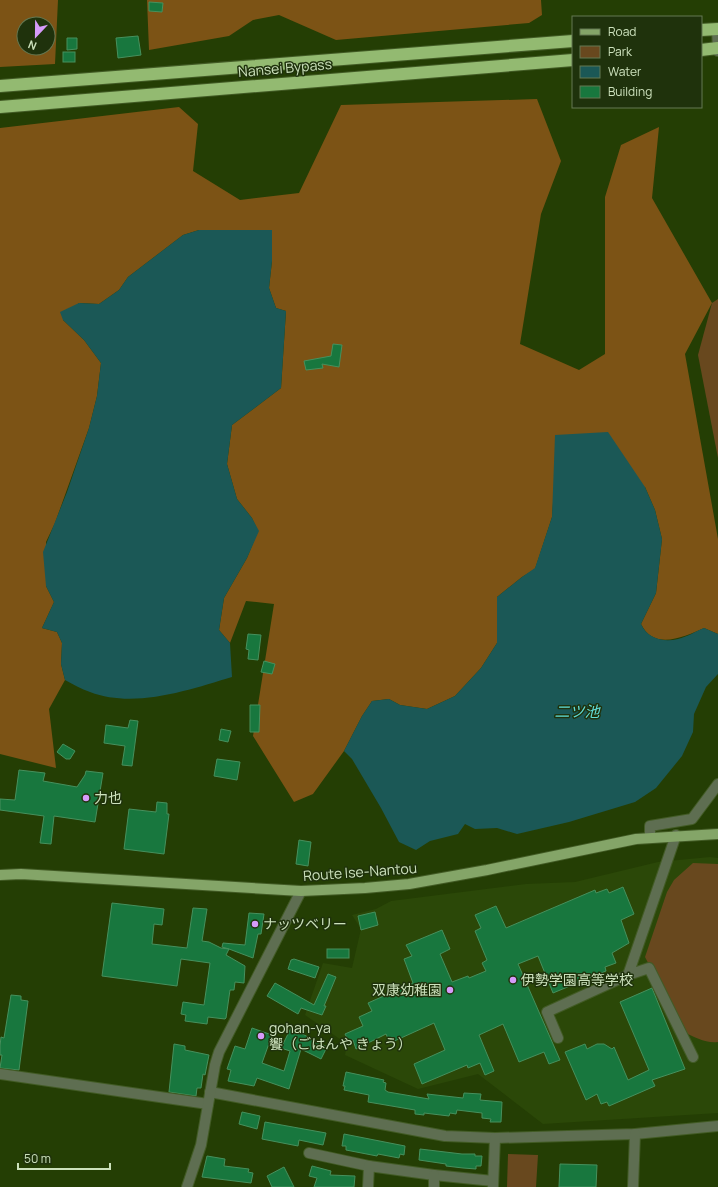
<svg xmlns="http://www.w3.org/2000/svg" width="718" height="1187" viewBox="0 0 718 1187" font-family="Manrope,'Noto Sans JP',sans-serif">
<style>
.built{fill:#2b4808}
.green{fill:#68481e}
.forest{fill:#7c5315;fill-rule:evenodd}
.water{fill:#1b5856}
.building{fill:#18773e;stroke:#46905d}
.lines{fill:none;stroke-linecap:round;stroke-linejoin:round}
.minor-casing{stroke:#425b25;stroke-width:12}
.major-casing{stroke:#425b25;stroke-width:12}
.highway-casing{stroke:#425b25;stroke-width:14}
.minor{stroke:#5e6e51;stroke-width:10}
.major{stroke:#84a568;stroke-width:10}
.highway{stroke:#93ba71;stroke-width:12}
.poi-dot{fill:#d69bfa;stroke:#1f320c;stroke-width:1.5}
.labels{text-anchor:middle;stroke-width:3;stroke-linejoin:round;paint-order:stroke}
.street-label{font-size:14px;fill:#cce1bc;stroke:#1f320c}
.poi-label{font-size:14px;fill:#cce1bc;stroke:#1f320c;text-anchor:start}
.water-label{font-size:15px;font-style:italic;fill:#61dcd7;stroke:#1f320c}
</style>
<rect width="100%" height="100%" fill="#243e04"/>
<path class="built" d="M710,857l8,1v255l-175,11 -65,-50 -60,15 -73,-34 2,-11 -42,-29 18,-52 29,5 9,-39 -9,-14 24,-6 15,-8 135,-17 49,-2 83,-20z"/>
<g class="green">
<path d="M718,299v159l-20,-103 14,-52z"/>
<path d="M693,863l25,1v178c-11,2 -24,-5 -34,-10l-39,-75 22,-65 7,-12z"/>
<path d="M508,1154l30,1 -2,32h-29z"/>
</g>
<g class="forest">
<path d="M0,0h58l-3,64 -55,3zM24,24h24v24h-24z"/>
<path d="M147,0h394l1,15 -13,8 -193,17 -57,-25 -26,5 -24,16 -80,14z"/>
<path d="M537,99l24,62 -20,53 -21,130 59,26 26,-16v-157l16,-52 38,-18 -7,71 60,105 -27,51 33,185v95l-14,-6c-20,9 -50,23 -63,-4l15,-31 6,-54 -7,-29 -10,-23 -90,-13 -3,43 -17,52 -13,8 -25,20v46l-16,25 -26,28 -28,13 -27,-4 -11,-6 -17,2 -10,15 -18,35 -31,43 -19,8 -41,-66 21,-132 -28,-3 -16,42 -11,-13 5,-32 23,-40 11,-27 -6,-13 -15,-19 -10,-35 5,-39 49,-37 5,-77 -10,-3 -7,-20 3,-27v-31h-73l-16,5 -55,42 -9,13 -20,14 -20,-1 -16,17 21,20 17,23 -4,33 -8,32 -34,95 -9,19v44l8,16 -12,26 15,4 5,11 -1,21 4,16 -16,29 7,59 -56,-14v-626l179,-21 19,17 -5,47 47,29 59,-7 42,-88z"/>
</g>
<g class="water">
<path d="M199,230h73v31l-3,27 7,20 10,3 -5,77 -49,37 -5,39 10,35 15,19 7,13 -12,27 -23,40 -5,32 11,13 2,34c-43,13 -98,32 -142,15 -9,-3 -17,-8 -25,-12l-4,-16 1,-21 -5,-11 -15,-4 12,-26 -8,-16 -3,-34 24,-60 22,-64 8,-32 4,-33 -17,-23 -21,-20 -3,-8 19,-9 20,1 20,-14 9,-13 55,-42z"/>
<path d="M608,432l37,55 10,23 7,29 -6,54 -15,31c6,14 22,19 37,15 9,-2 18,-8 26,-11l14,6v40l-12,13 -12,27 -1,18 -11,24 -26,32 -21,14 -66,20 -52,12 -20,-6 -22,1 -10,-5 -7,10 -28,7 -14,9 -17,-8 -18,-34 -29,-49 -8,-8 18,-35 10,-15 17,-2 11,6 27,4 28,-13 26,-28 16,-25v-46l25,-20 13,-9 17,-51 3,-82z"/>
</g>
<g class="building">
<path d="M149,2l14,1 -1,9 -13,-1z"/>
<path d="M138,36l3,19 -23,3 -2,-20z"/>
<path d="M67,38h10v11l-10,1z"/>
<rect x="63" y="52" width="12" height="10"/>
<path d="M333,344l9,1 -3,22 -17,-3 1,4 -17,2 -2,-9 27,-5z"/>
<path d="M248,634l13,1 -3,25 -10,-1 1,-9 -3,-1z"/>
<path d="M264,661l11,3 -3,10 -11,-2z"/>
<path d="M250,705h10l-1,27h-9z"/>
<path d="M130,720l8,1 -6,45 -10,-1 3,-19 -21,-3 2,-18 22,3z"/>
<path d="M221,729l10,2 -3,11 -9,-2z"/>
<path d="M63,744l12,7 -5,8h-4l-9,-7z"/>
<path d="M217,759l23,3 -3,18 -23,-4z"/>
<path d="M19,770l26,3 -2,8 34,6 8,-12 1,-4 17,2 -8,49 -41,-6 -3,28 -11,-1 4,-27 -44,-6v-11l15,1z"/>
<path d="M157,802l10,1v11h2l-5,40 -40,-5 5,-40 27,3z"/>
<path d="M299,840l12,2 -3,24 -12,-2z"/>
<path d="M623,887l11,27 -13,6 8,23 -17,10 4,10 -11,4 1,4 -53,22 -15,-37 -20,8 42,96 -11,4 -5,-12 -25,10 -16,-38 -24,11 15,36 -9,4 -5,-12 -12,5 -1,-3 -45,19 -8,-20 31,-14 -11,-27 -44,20 -4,-9 -30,15 -3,-9 -4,2 -4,-8 18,-8 -4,-9 13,-6 -4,-8 45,-20 -9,-24 8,-3 -6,-11 36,-15 8,19 -10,5 12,28 16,-6 1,2 17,-7 -4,-8 5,-3 -12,-29 6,-3 -6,-13 21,-9 10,22 89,-38 1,3 11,-4 2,4z"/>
<path d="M112,903l52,6 -2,16 -8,-1 -2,20 35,4 6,-40 14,1 -5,32 7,1 12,6 8,1 -7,-2 1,-4 22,2 4,-32 15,1 -3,20h-3l-5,24 -24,-9 -3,6 19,11 -1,17 -9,-1 -1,8h-4l-4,28 -1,1 -17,-2 -1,7 -22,-3 1,-6 -5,-1 2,-12 21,3 6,-42 -29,-4 -4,27 -75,-10z"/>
<path d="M375,912l3,13 -17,5 -3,-14z"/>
<rect x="327" y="949" width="22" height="9"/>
<path d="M294,959l25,8 -4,11 -27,-9 3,-9z"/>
<path d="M328,974l8,3 -12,29h2l-4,9 -21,-7 -3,6 -31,-18 8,-13 39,22z"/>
<path d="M652,988l33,81 -33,11 3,6 -46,20 -2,-4 -6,2 -4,-10 -11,6 -21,-48 20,-8 2,5 10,-5h7l8,5 2,-2 14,33 21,-10 -29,-68z"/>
<path d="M11,995l10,1v4l7,1 -9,69 -19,-2 2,-13h-2v-9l1,-9 3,1z"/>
<path d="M252,1028l20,7 -10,28 22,8 6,-20 -9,-3 10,-20 36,19 -6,12 -20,-10 -12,40 -32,-11 -3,8 -26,-5 3,-11 -4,-1 8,-23 10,3z"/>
<path d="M174,1044l11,2v4l24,5 -4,20 -2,-1 -2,14h-4l-1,8 -27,-4z"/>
<path d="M346,1072l38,8 -1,2 3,1 -1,7 3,2 41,7 -2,-5 36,4 1,-5 17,1 -1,6 22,2 -1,20h-11l1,-3 -9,-1v-5l-25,-3 -1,4 -6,-1 -1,3 -25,-3v2l-9,-1v-4l-47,-8 1,-7 -25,-5 1,-4h-2z"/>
<path d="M242,1112l18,4 -3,13 -18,-5z"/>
<path d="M265,1122l61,11 -3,12 -24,-5 -1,6 -36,-7z"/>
<path d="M344,1134l61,12 -1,9 -4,-1 -1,4 -21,-4 -1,2 -31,-6v-4h-4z"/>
<path d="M420,1149l42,5h13v2h7l-1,10h-5v3l-13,-1 -17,-2v-2l-27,-4z"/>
<path d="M207,1156l18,3 -1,7 25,3 -1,3 5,1 -2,10 -49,-6z"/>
<path d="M560,1164l37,1 -1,22h-37z"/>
<path d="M312,1166l19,5 -1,4 25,1 -1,11h-40l3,-9 -8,-2z"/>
<path d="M284,1167l10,20h-22l-5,-11z"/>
</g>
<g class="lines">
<defs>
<g id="minor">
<path d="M717,29l1,22"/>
<path d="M676,835l-48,140 21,-7 44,89"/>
<path d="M650,838v-12l42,-7 26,-35"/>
<path d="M558,1038l-11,-26 81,-37"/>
<path d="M0,1074l208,30"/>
<path d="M210,1092l235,44 50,2 140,-4 83,-8"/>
<path d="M309,1153l60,13"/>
<path d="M187,1187l14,-42 14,-80 4,-13 82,-161"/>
<path d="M368,1187l1,-21 65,9 59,6"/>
<path d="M434,1187v-12"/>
<path d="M493,1187l2,-49"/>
<path d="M633,1187l2,-53"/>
</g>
<path id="major" d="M0,875l21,-1 280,17 64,-3 44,-4 78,-14 149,-31 82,-5"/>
<g id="highway">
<path d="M701,30l17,-1"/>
<path d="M701,50l17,-2"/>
<path d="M0,86l573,-45"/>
<path d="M0,107l573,-47"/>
</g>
</defs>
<use href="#minor" class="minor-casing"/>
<use href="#major" class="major-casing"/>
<use href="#highway" class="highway-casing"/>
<use href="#minor" class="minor"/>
<use href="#major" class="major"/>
<use href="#highway" class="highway"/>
</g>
<g class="poi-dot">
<circle cx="86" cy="798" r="4"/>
<circle cx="255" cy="924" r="4"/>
<circle cx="513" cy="980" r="4"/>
<circle cx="450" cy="990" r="4"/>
<circle cx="261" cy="1036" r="4"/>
</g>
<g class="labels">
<g class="street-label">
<text transform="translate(285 68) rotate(-5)" y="5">Nansei Bypass</text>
<text transform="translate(360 872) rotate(-4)" y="5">Route Ise-Nantou</text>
</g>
<g class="poi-label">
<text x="94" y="803">力也</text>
<text x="263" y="929">ナッツベリー</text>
<text x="521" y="985">伊勢学園高等学校</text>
<text x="442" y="995" text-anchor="end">双康幼稚園</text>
<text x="269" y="1033">gohan-ya<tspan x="269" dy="16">饗（ごはんや きょう）</tspan></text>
</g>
<g class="water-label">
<text x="577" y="717">二ツ池</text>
</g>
</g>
<rect x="572" y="16" width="130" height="92" fill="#1f320c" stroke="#647852"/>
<rect x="580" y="29" width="20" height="6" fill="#84a568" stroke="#647852"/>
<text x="608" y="36" font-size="12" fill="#cce1bc">Road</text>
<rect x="580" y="46" width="20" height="12" fill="#68481e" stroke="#647852"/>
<text x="608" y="56" font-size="12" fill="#cce1bc">Park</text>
<rect x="580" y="66" width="20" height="12" fill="#1b5856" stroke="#647852"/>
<text x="608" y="76" font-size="12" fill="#cce1bc">Water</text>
<rect x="580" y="86" width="20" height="12" fill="#18773e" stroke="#647852"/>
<text x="608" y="96" font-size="12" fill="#cce1bc">Building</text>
<g transform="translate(36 36) rotate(202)"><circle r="19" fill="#1f320c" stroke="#647852"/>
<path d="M0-3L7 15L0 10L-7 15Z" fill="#d69bfa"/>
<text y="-6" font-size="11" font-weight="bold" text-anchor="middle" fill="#cce1bc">N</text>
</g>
<path d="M18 1163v6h92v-6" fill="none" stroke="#cce1bc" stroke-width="2"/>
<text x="24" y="1163" font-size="12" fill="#cce1bc" stroke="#1f320c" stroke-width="3" paint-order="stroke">50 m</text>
</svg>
